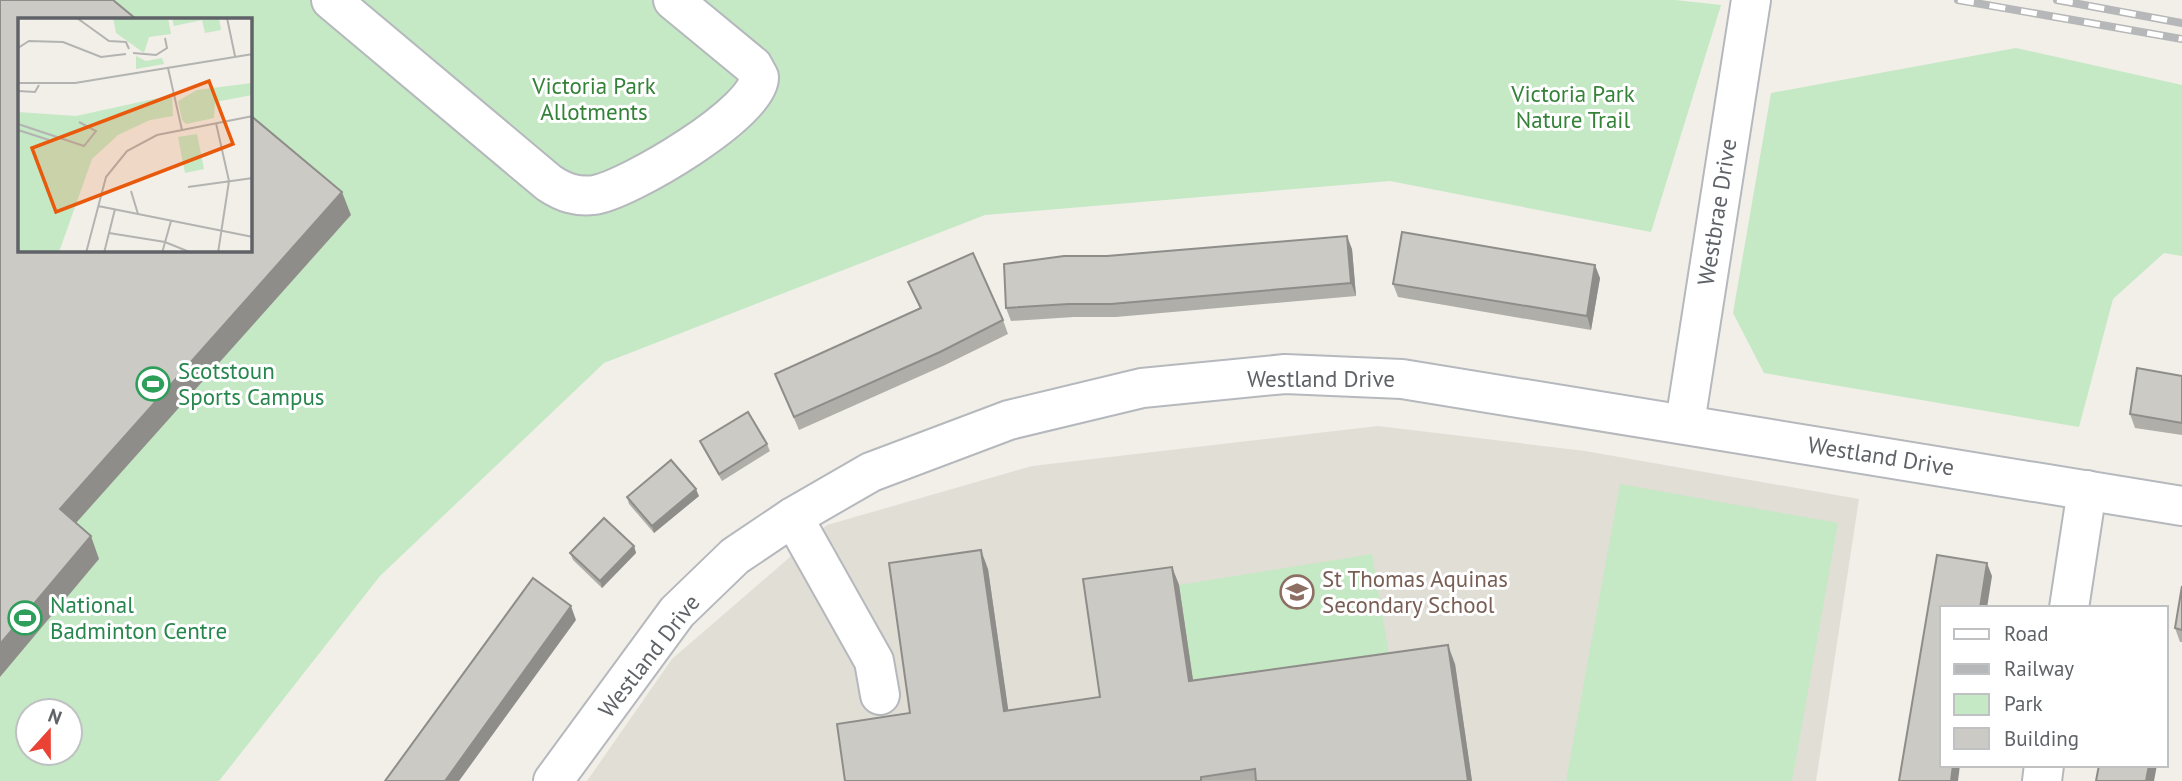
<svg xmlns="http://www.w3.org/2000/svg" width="2182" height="781" viewBox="0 0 2182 781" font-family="'PT Sans',sans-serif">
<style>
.education{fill:#e1ded6}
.green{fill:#c5e8c5;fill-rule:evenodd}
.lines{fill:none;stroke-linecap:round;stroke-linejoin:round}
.minor-casing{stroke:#b5b8bc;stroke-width:42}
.minor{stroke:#fff;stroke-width:38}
.rail-casing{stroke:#b6b7b8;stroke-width:8}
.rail{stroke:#fff;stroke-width:5;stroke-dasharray:16;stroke-linecap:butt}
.wall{fill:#afaea9}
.shaded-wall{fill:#8f8d8a}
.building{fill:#cccac5;stroke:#8f8d8a;stroke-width:2}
.labels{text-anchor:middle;stroke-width:6;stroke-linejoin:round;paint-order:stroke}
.park-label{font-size:23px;fill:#348238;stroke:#fff}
.street-label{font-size:23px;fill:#5f6368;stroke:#fff}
.leisure-label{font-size:23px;fill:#27864d;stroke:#fff;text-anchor:start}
.education-label{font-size:23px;fill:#785e54;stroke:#fff;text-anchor:start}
.inset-road{fill:none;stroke:#b3b3b1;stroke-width:2}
.view{fill:#e8590c;fill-opacity:0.15;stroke:#e8590c;stroke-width:3.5}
.inset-edge{fill:none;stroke:#5f6368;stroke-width:3.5}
</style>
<rect width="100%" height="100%" fill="#f1efe8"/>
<path class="education" d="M1378,426l207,25 274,48 -43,282h-1229l85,-122 155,-134 205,-59z"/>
<g class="green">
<path d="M0,0h1675l46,5 -70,227 -261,-51 -405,34 -381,148 -224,213 -161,205h-219zM19,19h231v231h-231zM28,711h42v42h-42z"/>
<path d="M2016,48l166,37v171l-18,-3 -51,46 -34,128 -315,-54 -31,-60 38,-220z"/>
<path d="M1620,484l218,39 -46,258h-226z"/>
<path d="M1372,554l20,118 -196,28 -17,-115z"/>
</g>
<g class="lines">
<defs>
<g id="minor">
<path d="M331,0l218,183c15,10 28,14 45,12 34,-5 167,-84 165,-118l-6,-11 -80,-66"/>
<path d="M1685,423l66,-423"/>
<path d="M793,517l81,144 6,34"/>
<path d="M2069,608l18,-118"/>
<path d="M553,781l124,-169 58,-56 58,-39 78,-45 138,-52 133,-32 143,-14 117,5 780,127"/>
<path d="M2042,781l2,-16"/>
</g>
</defs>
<use href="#minor" class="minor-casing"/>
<use href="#minor" class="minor"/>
<defs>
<g id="rail">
<path d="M1958,0l224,39"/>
<path d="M2057,0l125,23"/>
</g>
</defs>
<use href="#rail" class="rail-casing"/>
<use href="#rail" class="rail"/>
</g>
<g class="wall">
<path d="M1352,249l4,47 -240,21h-42l-63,4 -5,-13 101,-52z"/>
<path d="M1600,278l-9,52 -193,-33 -5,-13z"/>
<path d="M908,282l95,38 5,14 -63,31 -146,65 -24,-56 145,-65z"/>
<path d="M2182,376v59l-47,-7 -5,-14z"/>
<path d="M700,441l67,3 3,7 -48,30 -19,-33z"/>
<path d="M699,496l-45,37 -25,-29 -2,-7z"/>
<path d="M634,546l2,7 -34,35 -29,-28 -3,-7z"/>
<path d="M1172,567l7,18 14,96 262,-17 17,117h-627l65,-68 78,-144 20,141 92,-13z"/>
<path d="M2182,586v56h-2l-5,-14z"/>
</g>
<g class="shaded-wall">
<path d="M342,192l9,23 -283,317 -8,-23z"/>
<path d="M1347,236l5,13 4,47 -5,-13z"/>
<path d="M1595,265l5,13 -9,52 -4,-14z"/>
<path d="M696,489l3,7 -45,37 -2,-7z"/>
<path d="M91,536l8,23 -99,118v-33z"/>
<path d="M634,546l2,7 -34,35 -2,-7z"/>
<path d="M981,550l7,19 23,160 -7,-18z"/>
<path d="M1987,563l5,13 -5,32h-7z"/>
<path d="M1172,567l7,18 17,115 -7,-19z"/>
<path d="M571,606l5,14 -117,161h-14z"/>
<path d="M1448,645l7,19 17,117h-4z"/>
<path d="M1953,765h7l-2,16h-7z"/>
<path d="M2149,765h8l-3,16h-8z"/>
</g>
<g class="building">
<path d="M0,0h113l23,19h-117v231h231v-135l92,77 -282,317 31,27 -91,108z"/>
<path d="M1402,232l193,33 -8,51 -194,-32z"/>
<path d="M1347,236l4,47 -240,21h-42l-63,4 -2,-44 60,-8h43z"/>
<path d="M973,253l30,67 -63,32 -146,65 -19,-43 146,-66 -13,-26z"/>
<path d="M2137,368l45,8v47l-52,-9z"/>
<path d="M748,412l19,32 -48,30 -19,-33z"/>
<path d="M671,460l25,29 -44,37 -25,-29z"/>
<path d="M604,518l30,28 -34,35 -30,-28z"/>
<path d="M981,550l23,161 96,-14 -17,-118 89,-12 17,114 259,-36 20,136h-212l-1,-12 -54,8v4h-356l-8,-57 73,-11 -21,-150z"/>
<path d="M1937,555l50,8 -7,45h-38v157h11l-2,16h-52z"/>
<path d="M533,578l38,28 -126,175h-60z"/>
<path d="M2182,586v44l-7,-2z"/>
<path d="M2099,765h50l-3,16h-50z"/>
</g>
<defs>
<symbol id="stadium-ring" viewBox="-11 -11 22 22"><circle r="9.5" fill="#fff" stroke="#2e9e5b" stroke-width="1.5"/><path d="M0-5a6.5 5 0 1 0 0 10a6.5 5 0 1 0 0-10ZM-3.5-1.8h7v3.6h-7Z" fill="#2e9e5b"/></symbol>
<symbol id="school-ring" viewBox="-11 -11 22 22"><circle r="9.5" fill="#fff" stroke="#8d6e63" stroke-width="1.5"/><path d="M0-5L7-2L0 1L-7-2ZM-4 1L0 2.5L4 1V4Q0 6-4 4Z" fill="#8d6e63"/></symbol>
</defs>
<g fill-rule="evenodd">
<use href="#stadium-ring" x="134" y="365" width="38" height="38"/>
<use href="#school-ring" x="1278" y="573" width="38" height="38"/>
<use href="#stadium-ring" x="6" y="599" width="38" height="38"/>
</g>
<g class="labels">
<g class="park-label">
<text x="594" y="94">Victoria Park<tspan x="594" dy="26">Allotments</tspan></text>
<text x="1573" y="102">Victoria Park<tspan x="1573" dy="26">Nature Trail</tspan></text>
</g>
<g class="street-label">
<text transform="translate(1717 212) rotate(-81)" y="8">Westbrae Drive</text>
<text x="1321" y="387">Westland Drive</text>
<text transform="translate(1881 456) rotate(9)" y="8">Westland Drive</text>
<text transform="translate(649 656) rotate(-52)" y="8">Westland Drive</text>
</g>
<g class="leisure-label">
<text x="178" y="379">Scotstoun<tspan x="178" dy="26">Sports Campus</tspan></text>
<text x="50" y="613">National<tspan x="50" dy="26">Badminton Centre</tspan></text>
</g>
<g class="education-label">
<text x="1322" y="587">St Thomas Aquinas<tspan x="1322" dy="26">Secondary School</tspan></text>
</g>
</g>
<g transform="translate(18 18)">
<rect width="234" height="234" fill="#f1efe8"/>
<path d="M95,0h55l3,16 -22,3 -5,16 -28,-20zM154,0h47l2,12 -16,3 -3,-13 -28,6zM118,38l10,5 16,-3 2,6 -28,5zM234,65v12l-37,7 -1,16 -28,6 -4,-4 -4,-19 19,-11zM154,77l1,21 -23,4 -32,15 -26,24 -33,93 -41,1v-141l58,4zM179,116l7,35 -19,4 -7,-36z" fill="#c5e8c5"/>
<path class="inset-road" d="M59,0l32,23 17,1 3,7M209,0l8,38M0,30l11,-7 34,1 38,15 25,-3M115,35l23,2 11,-7 -2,-10M150,50l14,62M0,65h57l178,-29M0,73l17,1 4,-7M198,105l13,58 -11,72M0,106l66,22 12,-15 -17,-9M0,112l31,10M170,169l65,-9M113,173l7,23M80,188l155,31M91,215l56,9 27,11M68,235l20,-76 21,-26 30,-16 96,-19M86,235l11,-44M144,235l9,-32"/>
<path class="view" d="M191,63l24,63 -177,68 -24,-64z"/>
<rect width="234" height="234" class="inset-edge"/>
</g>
<rect x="1940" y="606" width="228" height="161" fill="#ffffff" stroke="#bfc1c3" stroke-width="2"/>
<rect x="1954" y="629" width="35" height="10" fill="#ffffff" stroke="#bfc1c3" stroke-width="2"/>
<text x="2004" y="641" font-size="21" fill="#5f6368">Road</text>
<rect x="1954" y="664" width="35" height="10" fill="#b6b7b8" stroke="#bfc1c3" stroke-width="2"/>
<text x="2004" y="676" font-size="21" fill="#5f6368">Railway</text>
<rect x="1954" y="694" width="35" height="21" fill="#c5e8c5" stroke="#bfc1c3" stroke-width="2"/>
<text x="2004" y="711" font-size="21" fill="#5f6368">Park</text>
<rect x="1954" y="728" width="35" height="21" fill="#cccac5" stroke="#bfc1c3" stroke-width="2"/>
<text x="2004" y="746" font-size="21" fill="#5f6368">Building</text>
<g transform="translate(49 732) rotate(21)"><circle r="33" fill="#ffffff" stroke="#bfc1c3" stroke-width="2"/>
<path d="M0-5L12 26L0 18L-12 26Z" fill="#ea4335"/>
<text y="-10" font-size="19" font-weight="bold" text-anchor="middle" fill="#5f6368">N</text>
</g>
</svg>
